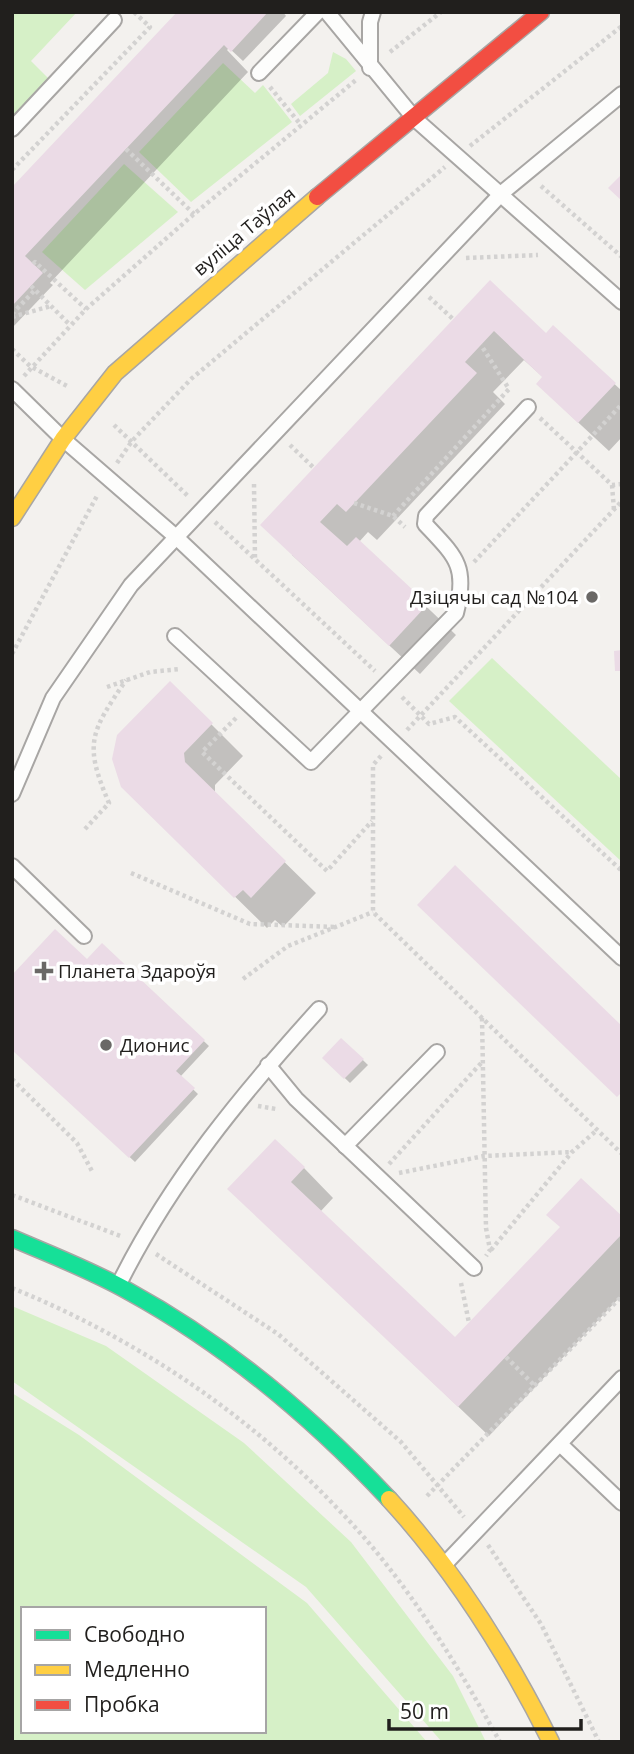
<svg xmlns="http://www.w3.org/2000/svg" width="634" height="1754" viewBox="0 0 634 1754" font-family="'Open Sans',sans-serif">
<style>
.green{fill:#d6f0c7;fill-rule:evenodd}
.shadow{fill:#0003}
.building{fill:#ebdbe6}
.lines{fill:none;stroke-linecap:round;stroke-linejoin:round}
.lane-casing{stroke:#a8a6a4;stroke-width:18}
.fast-casing{stroke:#a8a6a4;stroke-width:19}
.slow-casing{stroke:#a8a6a4;stroke-width:19}
.jam-casing{stroke:#a8a6a4;stroke-width:19}
.path{stroke:#d3d2d1;stroke-width:4.5;stroke-dasharray:3.5 3.5;stroke-linecap:butt}
.lane{stroke:#fdfdfc;stroke-width:14}
.fast{stroke:#16e098;stroke-width:16}
.slow{stroke:#ffcf43;stroke-width:16}
.jam{stroke:#f24e42;stroke-width:16}
.poi-dot{fill:#6a6866;stroke:#fff;stroke-width:2.5}
.labels{text-anchor:middle;stroke-width:7;stroke-linejoin:round;paint-order:stroke}
.street-label{font-size:19px;fill:#211f1d;stroke:#fff}
.poi-label{font-size:19px;fill:#211f1d;stroke:#fff;text-anchor:start}
</style>
<rect width="100%" height="100%" fill="#f3f1ee"/>
<g class="green">
<path d="M12,12h65l-46,49 22,22 -41,42z"/>
<path d="M333,52l13,7 10,12 -56,45 -9,-12 37,-31z"/>
<path d="M223,63l32,30 8,-8 29,37 -101,80 -52,-50z"/>
<path d="M124,164l54,48 -93,78 -43,-38z"/>
<path d="M492,658l130,122v82l-173,-161z"/>
<path d="M12,1306l94,40 138,97 107,99 102,134 33,66h-44l-136,-155 -294,-206z"/>
<path d="M12,1393l67,42 228,168 120,139h-415zM23,1609h241v122h-241z"/>
</g>
<g class="shadow">
<path d="M179,12h104l3,4 -43,45 -14,-13 -2,2 21,22 -198,211 3,2 -41,43v-138z"/>
<path d="M490,283l56,52 7,-8 69,64v46l-13,14 -41,-38 -24,-35 -20,-18 -31,32 12,12 -128,136 -9,-8 -9,10 97,93 -36,39 -128,-119z"/>
<path d="M170,683l73,73 -28,29v9l101,99 -33,34 -8,-7 -8,8 -112,-110z"/>
<path d="M102,946l107,100 -29,31 18,17 -63,68 -123,-114z"/>
<path d="M342,1040l26,25 -18,18 -26,-25z"/>
<path d="M304,1168l29,30 -13,14 136,127 106,-111 60,-9v76l-133,141 -259,-247z"/>
</g>
<g class="building">
<path d="M177,12h91l-37,40 -7,-7 -199,211 18,17 -31,33v-119z"/>
<path d="M622,174v27l-14,-13z"/>
<path d="M490,280l56,53 7,-8 63,58 -38,40 -42,-39 6,-7 -48,-46 -29,31 12,11 -131,139 -9,-8 -17,18 27,24 9,-9 72,67 -39,42 -129,-121z"/>
<path d="M622,650v21h-7l-1,-20z"/>
<path d="M170,681l43,42 -29,30 1,9 101,99 -35,37 -8,-8 -9,8 -113,-111 -9,-28 5,-24z"/>
<path d="M455,865l167,161v66l-5,5 -200,-192z"/>
<path d="M55,929l32,30 15,-16 103,97 -29,31 19,17 -66,70 -117,-108v-75z"/>
<path d="M341,1038l23,21 -20,20 -22,-21z"/>
<path d="M275,1139l30,28 -14,15 164,155 105,-110 -14,-12 35,-37 41,38v18l-164,173 -231,-218z"/>
</g>
<g class="lines">
<defs>
<g id="lane">
<path d="M327,12l87,106 208,184"/>
<path d="M370,68v-46l3,-10"/>
<path d="M259,73l59,-61"/>
<path d="M12,129l102,-109"/>
<path d="M12,389l51,50 113,98 446,421"/>
<path d="M175,636l136,126 145,-149c12,-47 0,-56 -31,-89l1,-8 102,-109"/>
<path d="M12,794l41,-96 78,-113 371,-392 120,-99"/>
<path d="M12,866l72,70"/>
<path d="M268,1065l28,34 178,169"/>
<path d="M345,1146l92,-94"/>
<path d="M119,1284c51,-103 123,-190 200,-275"/>
<path d="M560,1444l62,59"/>
<path d="M445,1564l177,-186"/>
</g>
<path id="fast" d="M12,1238c39,17 79,32 116,53 97,53 186,128 261,208"/>
<g id="slow">
<path d="M12,518l51,-79 52,-66 202,-176"/>
<path d="M389,1499c67,73 118,155 162,243"/>
</g>
<path id="jam" d="M317,197l224,-185"/>
</defs>
<use href="#lane" class="lane-casing"/>
<use href="#fast" class="fast-casing"/>
<use href="#slow" class="slow-casing"/>
<use href="#jam" class="jam-casing"/>
<g class="path">
<path d="M390,52l51,-40"/>
<path d="M270,87l31,38"/>
<path d="M470,146l152,-120"/>
<path d="M126,149l68,65"/>
<path d="M12,170l138,-143 -16,-15"/>
<path d="M541,186l81,71"/>
<path d="M466,258l72,-3"/>
<path d="M33,264l2,-2 51,47"/>
<path d="M31,286l38,38"/>
<path d="M429,297l24,22"/>
<path d="M12,314l23,-24"/>
<path d="M12,317l39,-11"/>
<path d="M12,349l18,17 37,20"/>
<path d="M24,376l62,-67 108,-95 162,-134"/>
<path d="M540,418l72,67 10,-1"/>
<path d="M114,425l75,72"/>
<path d="M290,445l24,23"/>
<path d="M117,463l15,-22 59,-62 254,-212"/>
<path d="M254,484l1,75"/>
<path d="M612,485l2,25"/>
<path d="M354,503l39,13 12,11"/>
<path d="M393,516l116,-127 -28,-44"/>
<path d="M215,522l160,149"/>
<path d="M474,562l148,-158"/>
<path d="M12,654l86,-160"/>
<path d="M107,687l43,-15 30,-3"/>
<path d="M402,697l27,27 26,-7 167,154"/>
<path d="M236,718l-34,34 125,119 45,-50"/>
<path d="M407,730l215,-229"/>
<path d="M381,756l-8,9v147l249,242"/>
<path d="M85,829l24,-26c-26,-60 -18,-71 17,-123"/>
<path d="M131,873l119,51 85,3"/>
<path d="M243,979l45,-33 85,-34"/>
<path d="M482,1018l4,210 4,22 -4,6"/>
<path d="M12,1079l65,64 16,30"/>
<path d="M258,1106l18,3"/>
<path d="M389,1164l94,-103"/>
<path d="M399,1173l85,-17 88,-4"/>
<path d="M12,1195l111,42"/>
<path d="M491,1250l81,-98 25,-22"/>
<path d="M156,1254l122,80 123,108 63,75"/>
<path d="M461,1283l8,40"/>
<path d="M12,1288c121,49 234,124 324,219 67,68 118,152 164,235"/>
<path d="M506,1357l30,30"/>
<path d="M427,1496l195,-200"/>
<path d="M488,1545l53,79 58,118"/>
</g>
<use href="#lane" class="lane"/>
<use href="#fast" class="fast"/>
<use href="#slow" class="slow"/>
<use href="#jam" class="jam"/>
</g>
<g class="poi-dot">
<circle cx="592" cy="597" r="7"/>
<path d="M40.5 960.5h7v7h7v7h-7v7h-7v-7h-7v-7h7z"/>
<circle cx="106" cy="1045" r="7"/>
</g>
<g class="labels">
<g class="street-label">
<text transform="translate(244 231) rotate(-40)" y="7">вуліца Таўлая</text>
</g>
<g class="poi-label">
<text x="578" y="604" text-anchor="end">Дзіцячы сад №104</text>
<text x="58" y="978">Планета Здароўя</text>
<text x="120" y="1052">Дионис</text>
</g>
</g>
<rect width="634" height="1754" fill="none" stroke="#211f1d" stroke-width="28"/>
<rect x="21" y="1607" width="245" height="126" fill="#ffffff" stroke="#a6a5a5" stroke-width="2"/>
<rect x="35" y="1630" width="35" height="10" fill="#16e098" stroke="#a6a5a5" stroke-width="2"/>
<text x="84" y="1642" font-size="21" fill="#211f1d">Свободно</text>
<rect x="35" y="1665" width="35" height="10" fill="#ffcf43" stroke="#a6a5a5" stroke-width="2"/>
<text x="84" y="1677" font-size="21" fill="#211f1d">Медленно</text>
<rect x="35" y="1700" width="35" height="10" fill="#f24e42" stroke="#a6a5a5" stroke-width="2"/>
<text x="84" y="1712" font-size="21" fill="#211f1d">Пробка</text>
<path d="M389 1719v10h192v-10" fill="none" stroke="#211f1d" stroke-width="3.5"/>
<text x="400" y="1719" font-size="21" fill="#211f1d" stroke="#ffffff" stroke-width="5" paint-order="stroke">50 m</text>
</svg>
